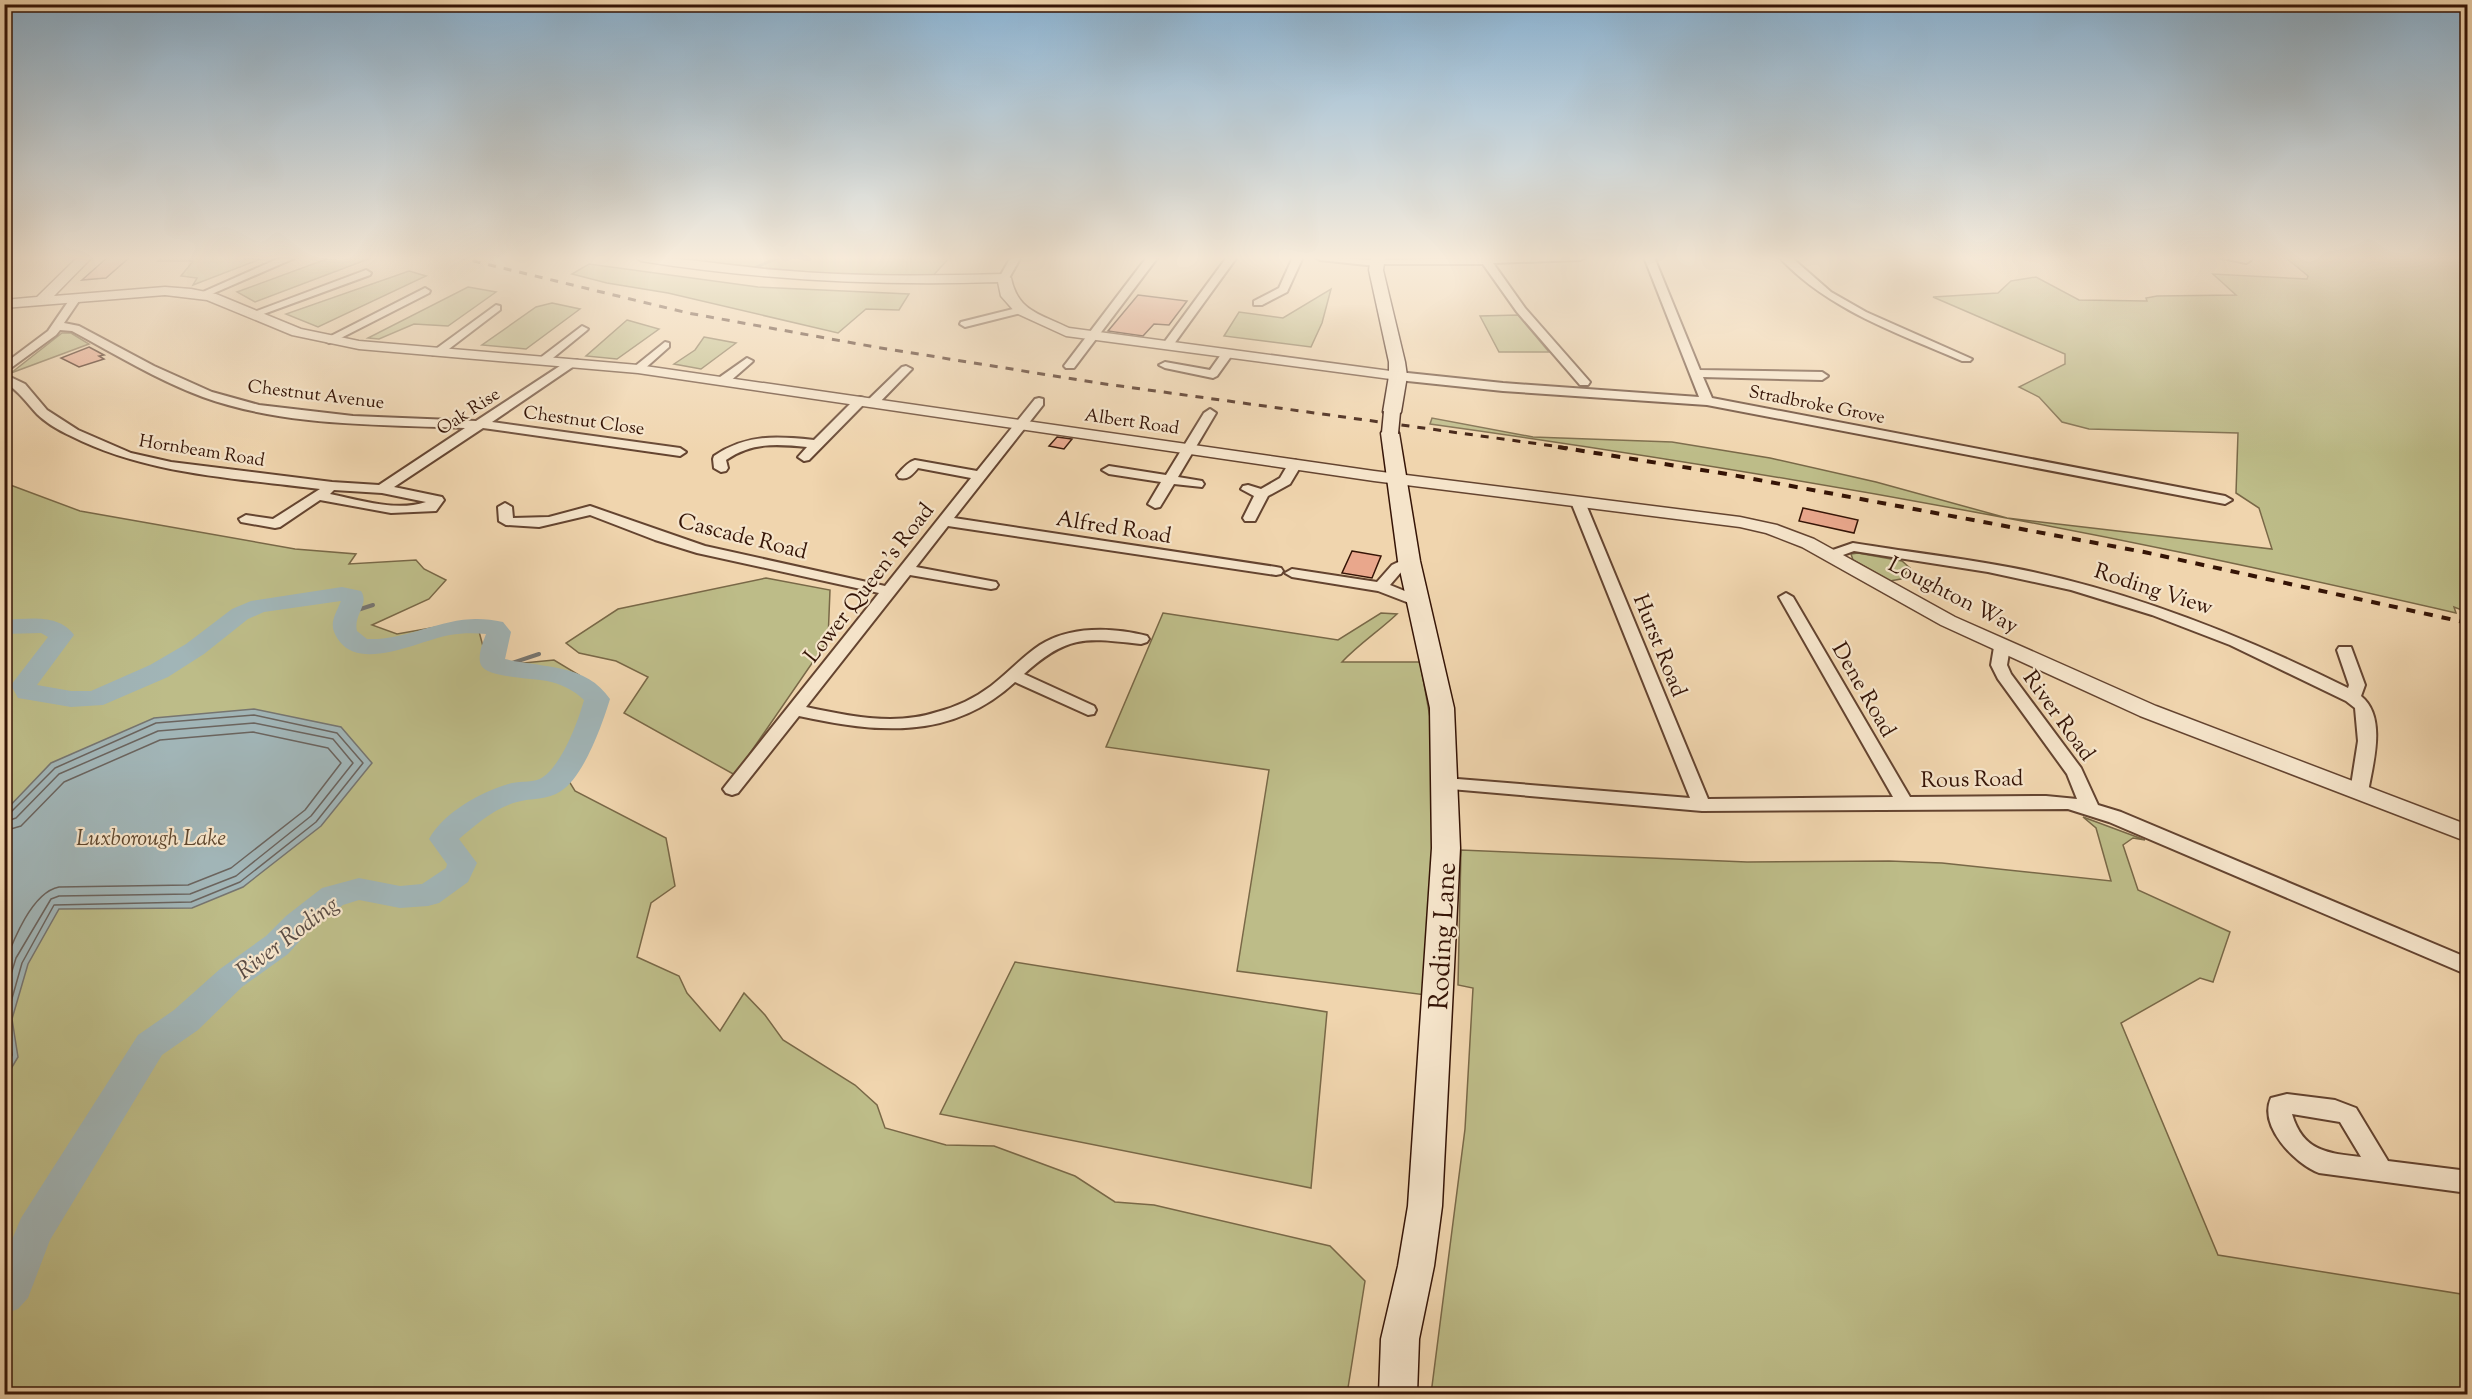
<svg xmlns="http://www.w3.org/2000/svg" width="2472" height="1399" viewBox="0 0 2472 1399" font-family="'Sorts Mill Goudy',serif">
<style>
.green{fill:#bdbc88;stroke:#796847;stroke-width:1.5}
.water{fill:#a1b5b7;stroke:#767570;stroke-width:1.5}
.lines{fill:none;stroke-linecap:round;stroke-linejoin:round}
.shore-far1{stroke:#6b645e;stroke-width:1.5}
.shore{stroke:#6b645e;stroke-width:2}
.stream-far1{stroke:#767570;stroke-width:3}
.stream{stroke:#767570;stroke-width:4}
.river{fill:#a1b5b7;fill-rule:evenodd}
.building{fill:#e9a78c;stroke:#351406;stroke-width:1.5}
.minor-casing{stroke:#644430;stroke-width:4}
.tertiary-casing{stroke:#644430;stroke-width:3}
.secondary-casing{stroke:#351406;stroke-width:3}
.minor{fill:#f5e4ca;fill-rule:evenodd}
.tertiary{fill:#f5e4ca;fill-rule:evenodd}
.secondary{fill:#f5e4ca;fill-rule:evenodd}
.rail-far1{stroke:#351406;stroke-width:3;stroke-dasharray:8 8;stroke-linecap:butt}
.rail{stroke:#351406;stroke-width:4;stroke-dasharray:9 9;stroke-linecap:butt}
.secondary-bridge-casing{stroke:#351406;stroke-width:19;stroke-linecap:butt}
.secondary-bridge{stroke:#f5e4ca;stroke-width:16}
.labels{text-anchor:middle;stroke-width:4.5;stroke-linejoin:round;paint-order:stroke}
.far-street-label{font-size:18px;fill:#351406;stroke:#f5e4ca}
.street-label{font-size:22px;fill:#351406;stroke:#f5e4ca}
.park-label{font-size:22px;font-style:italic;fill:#5e462d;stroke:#f5e4ca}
.water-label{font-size:24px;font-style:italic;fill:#5b4c44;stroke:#f5e4ca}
.near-street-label{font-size:27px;fill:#351406;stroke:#f5e4ca}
</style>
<rect width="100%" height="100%" fill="#f0d5ae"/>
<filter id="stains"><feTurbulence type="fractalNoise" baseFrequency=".00333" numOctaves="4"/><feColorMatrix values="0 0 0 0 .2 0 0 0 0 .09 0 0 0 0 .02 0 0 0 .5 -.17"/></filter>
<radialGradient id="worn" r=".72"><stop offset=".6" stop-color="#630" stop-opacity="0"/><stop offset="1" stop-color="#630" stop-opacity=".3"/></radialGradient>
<g class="green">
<path d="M162,257h98l3,1 -70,27 4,-7 -16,-2 12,-15h-35z"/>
<path d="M332,257l39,1 -116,44 -18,-10z"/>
<path d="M671,257h279l-20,22c-87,-3 -172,-10 -259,-22z"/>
<path d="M2285,257h182v355l-13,-5 2,6c-92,-21 -184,-42 -277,-61 -248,-51 -498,-93 -749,-128l2,-6 101,19 139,5 98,16 106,24 131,36 265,31 -13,-41 -23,-15 2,-60 -149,-4 -27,-7 -23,-25 -20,-10 46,-23v-10l-132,-57 65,-4 13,-12 25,-4 43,23 68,1 -1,-3 11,-2 79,-1 -23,-21 94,5 1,-3z"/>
<path d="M589,264l169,23 151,7 -10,16 -33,-1 -28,24 -170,-40 -61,-10 -35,-9z"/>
<path d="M409,271l17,5 -108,51 -32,-13z"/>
<path d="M468,287l28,5 -48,34 -34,-2 -35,15 -11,-1z"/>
<path d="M1331,289l-9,34 -11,24 -87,-11 15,-24 44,6z"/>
<path d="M552,303l28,6 -54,40 -44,-4 54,-38z"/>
<path d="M1518,315l31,37h-50l-19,-36z"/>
<path d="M627,320l32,9 -42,30 -31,-3z"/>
<path d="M62,333h9l18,11 -78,29z"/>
<path d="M704,337l32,6 -35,26 -27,-5 21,-14z"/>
<path d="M5,483l75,28 215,38 61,5 -7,10 67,-4 8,9 22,11 -17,19 -57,26 25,9 79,-14 9,34 19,11 50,-5 25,15 15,25 -35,65 16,26 91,47 9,48 -24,17 -14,54 42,19 8,17 33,38 24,-38 21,22 18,25 72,45 22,20 8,23 61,17 48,1 81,30 40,26 39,3 176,41 35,35 -18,113h-1342z"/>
<path d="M1858,553l44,8 8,7 -9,11 -11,2 -37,-21 -2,-6z"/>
<path d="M766,578l64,12 -2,50 -93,135 -111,-62 24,-36 -32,-16 -37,-8 -13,-10 52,-34z"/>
<path d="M1163,613l175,27 43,-27 16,1c-18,17 -38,30 -55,48h78l15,83v116l-9,134 -189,-24 32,-201 -163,-23z"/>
<path d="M2083,817l62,23 -12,-2 -10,7 15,45 92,42 -17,50 -13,-4 -79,45 97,232 249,40v99h-1036l34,-265 8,-141 -15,-3 3,-135 286,12 142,-1 53,2 169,18 -15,-53z"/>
<path d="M1015,962l312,50 -16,176 -371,-74z"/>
</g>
<path class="water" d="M254,709l87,18 31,36 -51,63 -78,61 -51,21 -133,1 -31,55 -16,55 6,38 -13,22v-268l46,-48 103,-45z"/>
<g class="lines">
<g class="shore-far1">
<path d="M4,814l7,-2 44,-44 101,-45 98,-8 83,18 26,30 -47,59 -76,60 -49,20 -137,3 -32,58 -11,39"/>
<path d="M4,822l12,-4 43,-44 99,-43 96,-8 79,16 20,24 -42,53 -75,60 -46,18 -131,2 -8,3 -35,59 -12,39"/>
<path d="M4,831l17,-5 43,-44 96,-42 93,-8 75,16 13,15 -36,47 -74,58 -43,17 -129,2c-27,5 -46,54 -55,78"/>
</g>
<path class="shore" d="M4,1068l8,-13 -6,-37 5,-17"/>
<path class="stream-far1" d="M752,269l28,-12"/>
<g class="stream">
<path d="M345,614l28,-9"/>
<path d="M500,667l39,-13"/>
</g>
<path class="river" d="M342,587l19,4c9,13 -8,24 -4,40l10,8c47,2 83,-30 136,-17l8,10 -6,27c36,9 81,4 105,40 -7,24 -27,79 -49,92 -13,9 -30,7 -44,11 -21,5 -42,23 -58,37l18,24 -9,19 -29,21 -11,3 -28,2 -41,-8 -16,5 -35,27 -20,22 -46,33 -44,43 -36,25 -112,185 -22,58 -10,11 -14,5v-55l17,-41 117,-183 36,-25 46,-41 46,-33 20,-20 36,-28 37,-10 41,8 22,-2 24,-16 1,-4 -18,-25c15,-27 53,-48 83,-56 9,-2 23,0 31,-6 19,-13 35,-55 41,-77 -10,-10 -23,-16 -37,-19 -13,-3 -60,-3 -66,-16 -4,-9 2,-23 5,-31 -12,-1 -24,-1 -36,1 -29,5 -87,36 -110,7 -13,-17 -6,-24 1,-41l-77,11 -16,7 -44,35 -36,23 -65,28 -32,2 -53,-9 -7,-13 37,-48 -7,-4 -37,1v-14c23,-1 55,-7 70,15l-37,50 34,6h20l59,-26 36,-21 46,-35 19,-8z"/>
</g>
<g class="building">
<path d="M108,257h22l-24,21 -24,2z"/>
<path d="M1138,295l49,6 -18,24 -15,-1 -11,12 -35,-5z"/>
<path d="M89,347l15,8 -5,1 5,3 -25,8 -18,-9z"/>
<path d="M1057,437l15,2 -8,10 -15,-3z"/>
<path d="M1803,508l55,12 -4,13 -55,-12z"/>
<path d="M1352,551l29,5 -9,22 -30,-5z"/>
</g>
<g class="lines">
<defs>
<g id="minor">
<path d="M282,257h15l-92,40h-8l-1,-2z"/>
<path d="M1011,257h10l-13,23h-8l-1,-2z"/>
<path d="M1147,257h11l-84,111h-8l-2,-2z"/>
<path d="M1227,257h10l-66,91h-8v-4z"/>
<path d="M1293,257h10l-16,35 -25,13h-8v-4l25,-13z"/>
<path d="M1315,257l58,3 212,-3 -5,3 -87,3 32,45 65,74 -2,3h-8l-63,-73 -34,-48h-103l-4,2 -56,-6z"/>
<path d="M1644,257h10l46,113 122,2 6,4 -6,4 -119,-3 9,21 513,98 7,4 -7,4 -518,-99 -204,-14 -105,-11 -6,-4 6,-4 105,11 196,14z"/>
<path d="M1779,257h12l40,35 35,20 106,47 -2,2h-8c-64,-28 -134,-51 -183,-104z"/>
<path d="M2218,257h30l3,3 -5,3z"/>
<path d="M366,270l5,3 -1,2 -112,41h-8l-1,-2z"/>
<path d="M425,288l5,3 -1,2 -96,49 -4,1 -6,-3z"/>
<path d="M76,295l5,3 -17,25 15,3 75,40 58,26 47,13 94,11 123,5 93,-61h8v4l-85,58 188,26 6,4 -6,4 -197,-28 -89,59 48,10 2,3 -8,11 -45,2 -71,-13 -40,27 -5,1 -34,-6 -2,-3 7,-4 27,4 47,-30c-84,-11 -172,-14 -249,-53 -11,-5 -26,-14 -34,-22 -11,-12 -18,-23 -33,-32v-8l21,10 22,26 31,20 53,23 40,9 161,20 47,3 86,-57c-87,-4 -179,-1 -262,-31 -46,-17 -88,-43 -131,-66l-12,-1 -4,5 -52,38v-9l44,-33 24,-35zM334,490l48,3 44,9c-30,10 -66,-2 -96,-8z"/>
<path d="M496,305l4,1v4l-59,45h-8v-4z"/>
<path d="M1021,307l4,1v4l-60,15 -5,-3 1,-2z"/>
<path d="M582,326l6,3 -2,2 -38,31h-8v-4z"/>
<path d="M665,342l4,1v4l-27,24h-8v-4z"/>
<path d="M1226,352l6,3 -15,21 -4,2 -48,-10 -6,-3 6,-3 45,8 12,-17z"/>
<path d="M747,358l6,3 -2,2 -23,20h-8v-6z"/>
<path d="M906,366l6,3 -2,2 -34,35h-8v-6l34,-33z"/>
<path d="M860,397l4,1v6l-55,56 -5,1 -6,-4 9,-10c-30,-3 -55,-5 -81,13l2,8 -2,3 -5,1 -7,-4 -1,-9 1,-3c32,-22 63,-20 100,-16l42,-42z"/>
<path d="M1039,398l4,1v6l-89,113 322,49 5,1 2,3 -2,3 -5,1 -328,-49 -32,41 80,15 2,3 -2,3 -5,1 -81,-14 -104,132c43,9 89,19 131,5 19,-5 38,-14 54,-26 17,-13 31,-29 49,-41 30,-19 72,-18 107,-9l2,3 -2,3 -6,2c-55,-6 -73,-10 -117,30l70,32 2,4 -2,4 -6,1 -73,-33c-64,59 -138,51 -216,34l-61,77 -6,2 -6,-2 -3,-4 3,-4 153,-192 -182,-40 -42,-13 -65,-25 -51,12 -33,-2 -7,-4 -1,-14 7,-4 7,4 1,11 36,-1 41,-11 115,40 180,40 86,-108 -53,-10c-6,7 -10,12 -19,10l-2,-3c5,-6 11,-13 18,-15l62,11 58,-72z"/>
<path d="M1210,409l6,4 -38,64 24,4 2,3 -2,3 -28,-3 -14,23 -5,1 -7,-4 13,-22 -52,-8 -7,-4 7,-4 57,9 38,-62z"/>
<path d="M1295,460l7,4 -12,20 -22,12 -13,25h-10l-2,-3 11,-22 -13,-7 2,-3 5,-1 13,4 19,-11 10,-17z"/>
<path d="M1578,498l7,4 123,297 185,-2 -114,-200 7,-4 7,4 117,200 136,-1 31,3 -10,-25 -69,-95 -7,-14 3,-18 8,-5 8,5 -3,18 4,9 70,94 17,37 23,7 347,146v17l-359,-153 -41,-13 -366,2 -263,-23 -3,-4 3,-4 6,-2 245,20 -119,-296z"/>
<path d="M1853,543c60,10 120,16 180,29 110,24 214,66 315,116l1,-3 -12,-35 2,-3h12l14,38 -4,11c26,21 12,67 7,96l-3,4 -6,2 -6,-2 -3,-4 8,-51 -3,-33 -9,-7 -116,-56 -78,-30 -81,-25 -83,-18 -134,-21 -22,8 -7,-4 2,-3z"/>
<path d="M1409,557l7,4 -14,10 -12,14 32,13 3,3 -3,3 -5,2 -39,-15 -86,-14 -7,-4 7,-4 85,13 15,-17z"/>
<path d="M2287,1094l48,6 21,8 32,53 80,10v22l-149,-20c-24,-9 -61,-47 -48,-75zM2292,1114l48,8 21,35c-33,-4 -58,-5 -69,-43z"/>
</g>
<g id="tertiary">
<path d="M78,257h14l-38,39 111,-9 26,2 25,5 85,35 58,12 279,24 736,106 366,46 37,8 37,14 141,78 201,89 312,119v17l-328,-126 -199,-91 -139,-78 -36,-14 -26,-6 -366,-46 -736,-108 -279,-24 -67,-14 -85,-35 -42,-5 -161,13v-8l33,-3z"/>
<path d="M635,257c47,0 94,9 141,13 76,7 152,6 228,4l7,4c7,34 30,36 58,50l329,44 7,4 -7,4 -332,-44 -50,-23 -15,-17 -3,-14c-120,4 -238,-2 -357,-21z"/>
</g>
<g id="secondary">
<path d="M1371,257h14l-2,13 22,92 2,14 -6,36 -3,4h-12l-3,-4 6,-36v-14l-20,-92z"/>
<path d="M1390,428l6,1 3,4 21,128 34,147 6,140 -18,358 -8,60 -15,73 -2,55h-38l2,-55 17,-73 10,-60 24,-358 -2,-140 -32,-147 -17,-128 3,-4z"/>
</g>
</defs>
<use href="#minor" class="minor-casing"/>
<use href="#tertiary" class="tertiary-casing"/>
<use href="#secondary" class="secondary-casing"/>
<use href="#minor" class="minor"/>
<use href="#tertiary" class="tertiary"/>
<use href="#secondary" class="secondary"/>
<g class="rail-far1">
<path d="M457,257l231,56 187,34 223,36 470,65"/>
<path d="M4,265l10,-8"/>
</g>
<path class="rail" d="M1558,447l169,27 417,78 324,71"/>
<defs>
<path id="secondary-bridge" d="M1390,433l2,-21"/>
</defs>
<use href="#secondary-bridge" class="secondary-bridge-casing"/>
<use href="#secondary-bridge" class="secondary-bridge"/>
</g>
<linearGradient id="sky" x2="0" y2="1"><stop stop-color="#8bb4d4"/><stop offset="0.57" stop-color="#f8ecdb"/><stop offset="1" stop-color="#f8ecdb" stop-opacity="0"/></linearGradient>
<rect width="2472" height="453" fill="url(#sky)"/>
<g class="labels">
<g class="far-street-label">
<text transform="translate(316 394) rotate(7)" y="6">Chestnut Avenue</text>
<text transform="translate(1817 404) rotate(11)" y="6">Stradbroke Grove</text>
<text transform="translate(468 411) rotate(-33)" y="6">Oak Rise</text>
<text transform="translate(584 420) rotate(8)" y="6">Chestnut Close</text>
<text transform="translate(1132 421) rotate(8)" y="6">Albert Road</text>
<text transform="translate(202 450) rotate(9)" y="6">Hornbeam Road</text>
</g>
<g class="street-label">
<text transform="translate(1114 526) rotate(9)" y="8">Alfred Road</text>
<text transform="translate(743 535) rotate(14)" y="8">Cascade Road</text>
<text transform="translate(868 582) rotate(-52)" y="8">Lower Queen's Road</text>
<text transform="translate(2154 588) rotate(18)" y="8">Roding View</text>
<text transform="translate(1954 594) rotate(27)" y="8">Loughton Way</text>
<text transform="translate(1661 645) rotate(68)" y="8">Hurst Road</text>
<text transform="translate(1865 689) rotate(60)" y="8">Dene Road</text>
<text transform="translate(2060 715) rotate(54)" y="8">River Road</text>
<text transform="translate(1972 778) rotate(-1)" y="8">Rous Road</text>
</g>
<g class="park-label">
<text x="151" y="845">Luxborough Lake</text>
</g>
<g class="water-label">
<text transform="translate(287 937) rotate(-37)" y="8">River Roding</text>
</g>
<g class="near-street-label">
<text transform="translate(1442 936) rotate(-87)" y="9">Roding Lane</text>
</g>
</g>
<rect width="2472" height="1399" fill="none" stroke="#f0d5ae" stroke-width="24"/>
<rect x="6" y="6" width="2460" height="1387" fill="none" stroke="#351406" stroke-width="3"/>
<rect x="12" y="12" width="2448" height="1375" fill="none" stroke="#351406" stroke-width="1.5"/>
<rect width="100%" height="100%" filter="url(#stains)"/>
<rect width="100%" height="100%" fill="url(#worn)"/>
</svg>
